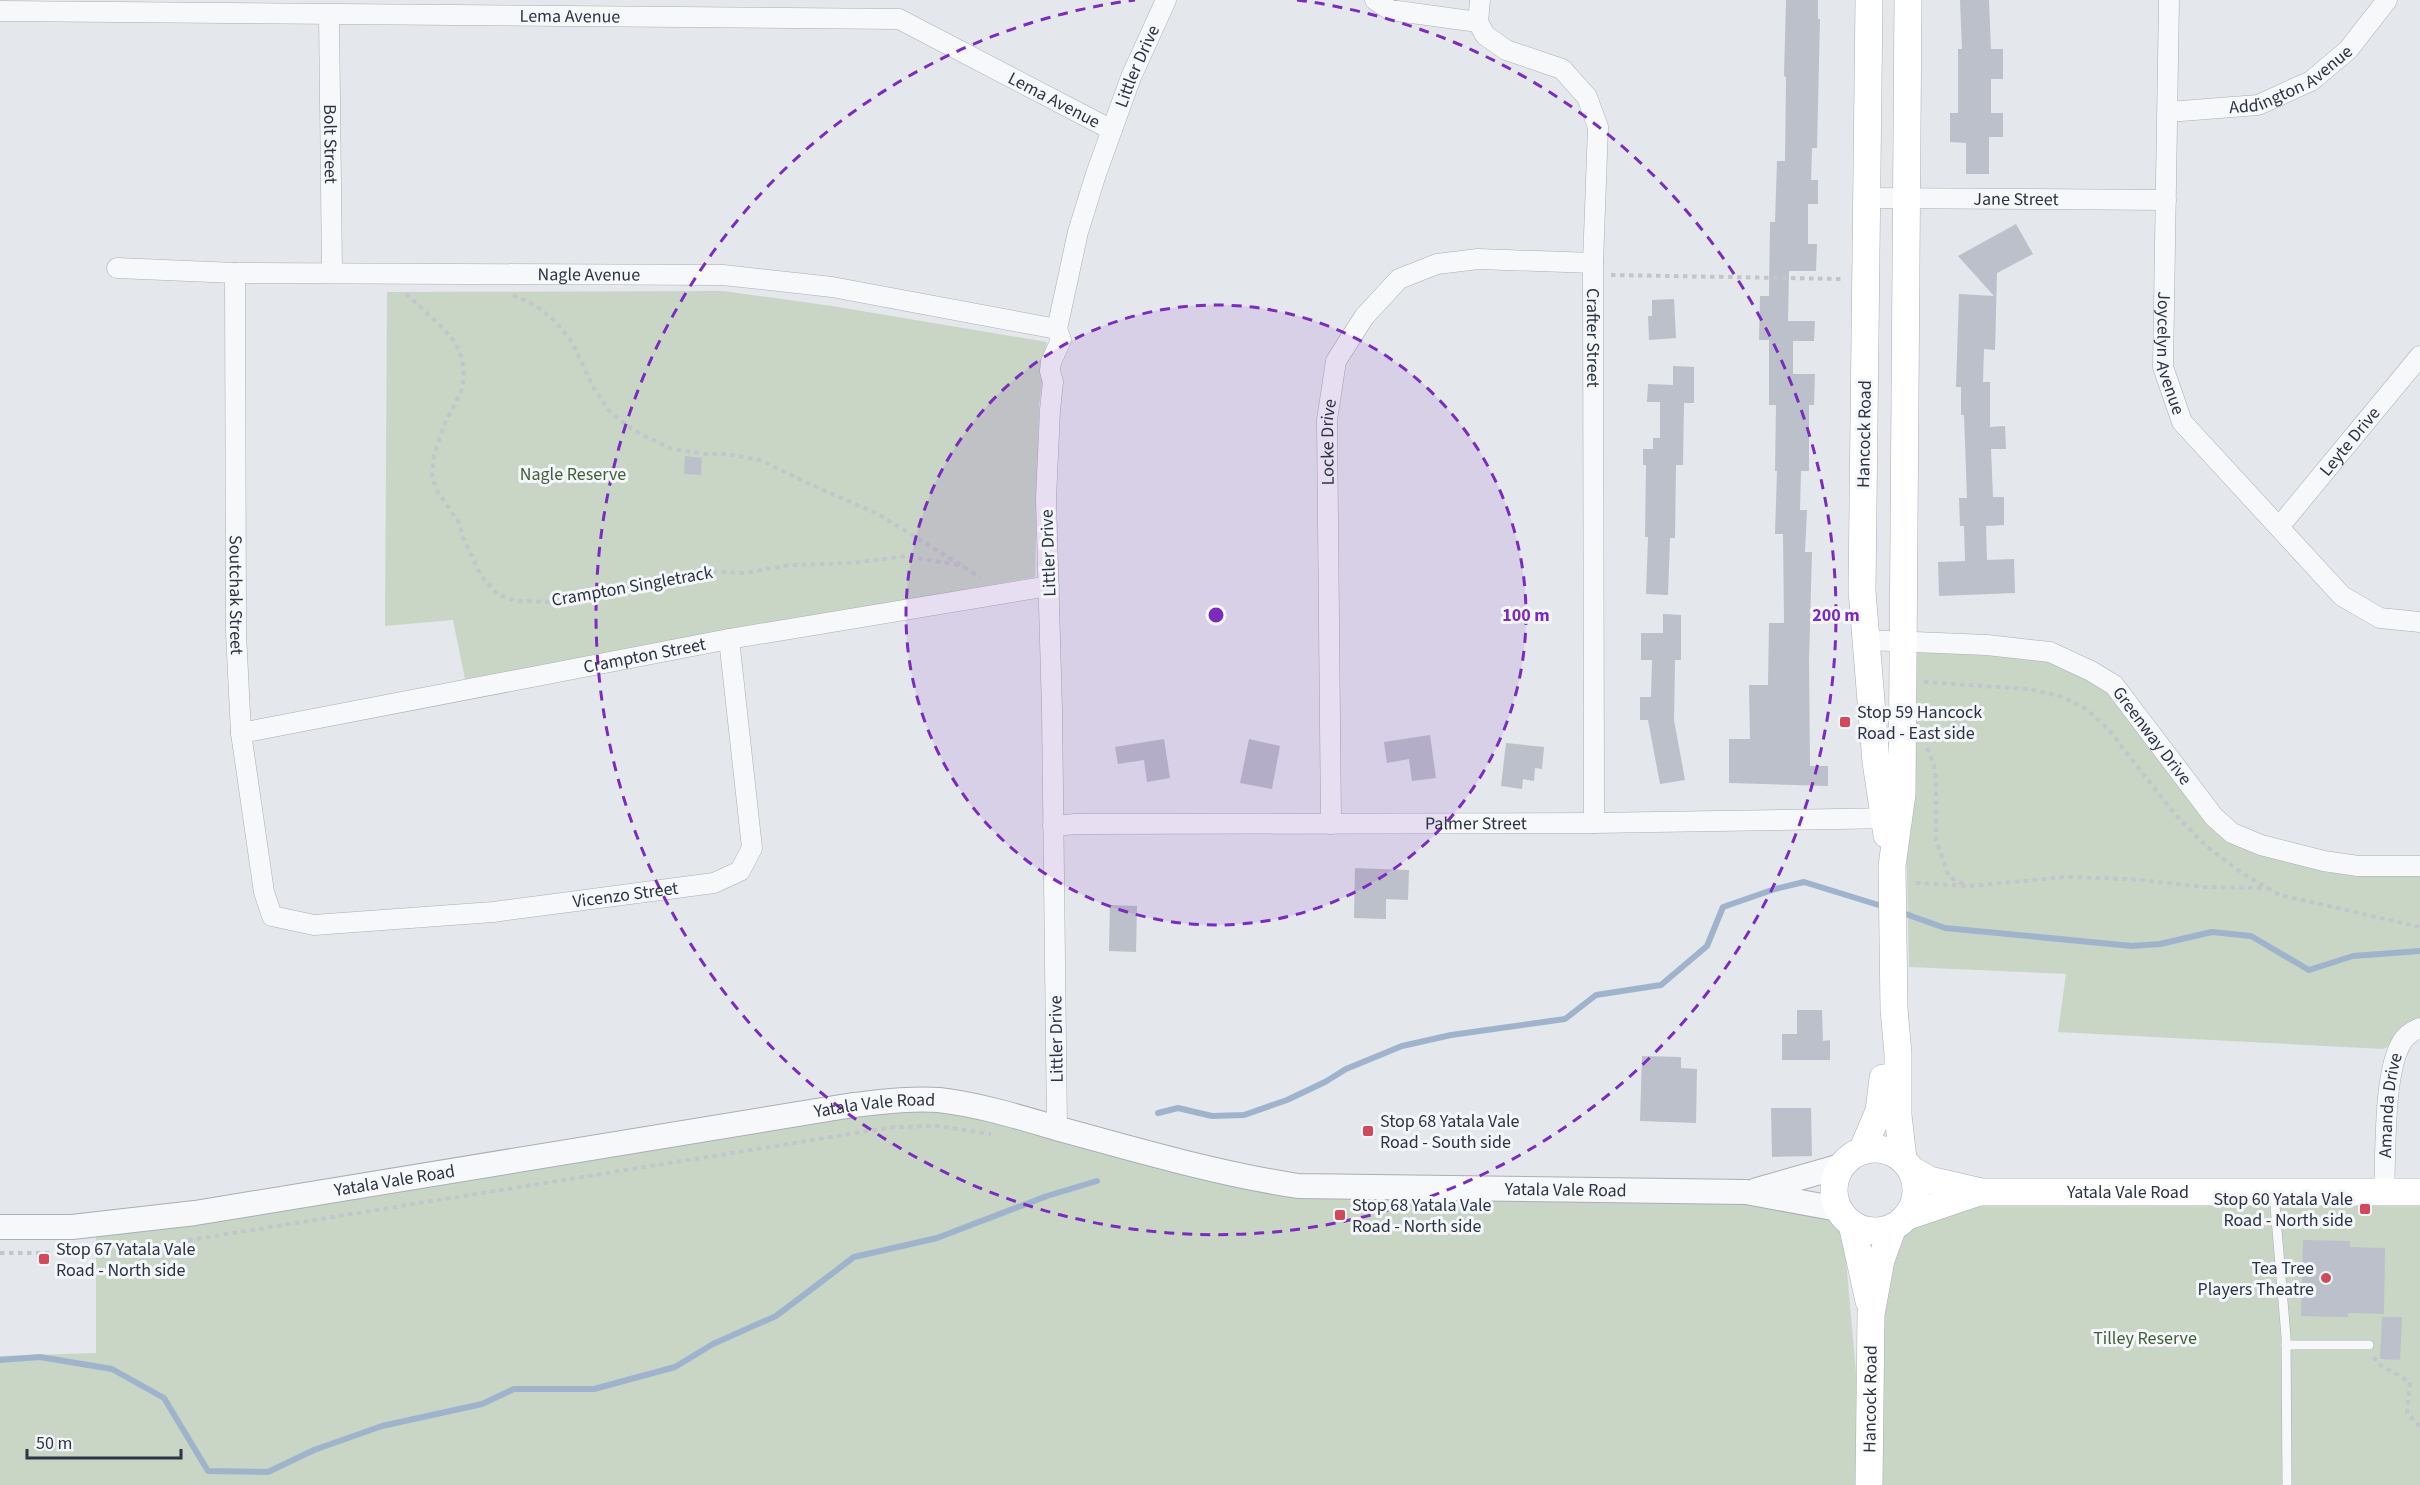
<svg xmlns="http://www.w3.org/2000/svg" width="2420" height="1485" viewBox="0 0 2420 1485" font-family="'Source Sans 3',sans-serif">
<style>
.green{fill:#c9d6c5}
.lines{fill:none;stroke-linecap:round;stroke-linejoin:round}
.stream{stroke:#9fb4cc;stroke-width:6}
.building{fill:#bbc0ca}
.service-casing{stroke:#a9aeb7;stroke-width:10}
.minor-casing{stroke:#a9aeb7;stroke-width:21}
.tertiary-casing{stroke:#a9aeb7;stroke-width:26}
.secondary-casing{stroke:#a9aeb7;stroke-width:28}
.path{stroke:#c2c5cb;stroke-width:4;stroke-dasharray:4.5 4.5;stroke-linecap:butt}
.service{stroke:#f7f8fa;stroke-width:9}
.minor{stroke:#f7f8fa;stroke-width:20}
.tertiary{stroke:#f7f8fa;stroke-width:24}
.secondary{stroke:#fff;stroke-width:27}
.ring{fill:none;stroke:#7b2cbf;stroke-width:3;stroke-dasharray:10 8}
.poi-dot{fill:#d1495b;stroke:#f4f6f9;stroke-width:2}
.labels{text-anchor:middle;stroke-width:6;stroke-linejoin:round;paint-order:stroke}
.street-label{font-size:18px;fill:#2b3445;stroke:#f4f6f9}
.park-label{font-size:18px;fill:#3f6138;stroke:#f4f6f9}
.poi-label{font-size:18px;fill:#2b3445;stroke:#f4f6f9;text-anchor:start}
.centre{fill:#7b2cbf;stroke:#f4f6f9;stroke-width:3}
.ring-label{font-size:18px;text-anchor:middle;font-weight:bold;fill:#7b2cbf;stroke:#f4f6f9;stroke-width:6;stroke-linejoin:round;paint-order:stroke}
</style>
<rect width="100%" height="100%" fill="#e4e7ec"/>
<g class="green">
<path d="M723,291l109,15 215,36 -8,64 -4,171 -570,102 -12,-59 -68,6 2,-334z"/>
<path d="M1902,641l85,4 104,26 123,146 67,33 139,15v168l-37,16 -325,-17 8,-58 -157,-7z"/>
<path d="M938,1100l302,77 532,10 70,28 24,270h-1866v-129l96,-3v-128z"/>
<path d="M2420,1192v293h-550l1,-171 22,-87 53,-24z"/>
</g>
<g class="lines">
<g class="stream">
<path d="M1900,912l45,16 187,18 28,-2 52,-12 39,4 58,34 44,-14 67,-5"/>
<path d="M1158,1113l20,-5 34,8 32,-1 43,-15 38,-18 21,-13 56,-23 49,-11 114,-16 31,-24 65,-10 46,-39 16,-39 52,-18 29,-7 81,25"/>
<path d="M0,1360l40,-3 72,12 52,29 44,73 60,1 46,-22 68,-24 100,-22 32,-15h80l81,-22 38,-23 63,-28 78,-59 83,-19 110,-42 50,-15"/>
</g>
</g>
<g class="building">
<path d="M1786,0h32v19h2l-3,129h-5l-1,32h7v24h-10v40h9l-1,27h-27l-1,50h27l-1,20h-21v33h22l-1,31h-5v66h-8l-1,39h7l-2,42h7l-3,109 1,105h18v20l-99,-3v-44h21l-1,-54h19l1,-62h15l-1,-89h-8l2,-63h-2l1,-66h-7v-65h-10l1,-44h9l1,-74h5l2,-61h8l1,-84 -2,-1z"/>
<path d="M1960,0h29l2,49h12v30h-12v34h12v24h-14v37h-23v-31l-16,-1v-29h8v-64h4z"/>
<path d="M2016,224l17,30 -36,19 -2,77 -11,-1 -1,33h7v45l15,-1 1,23h-15l2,48h11v28l-18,1 1,34 27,-1 1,34 -76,3 -1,-34 27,-1 -1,-35h-4l-1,-28h8l-3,-83h-3v-28h-5l3,-93 35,2 -36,-40z"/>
<path d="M1674,299l2,39 -27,2 -1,-24h4v-16z"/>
<path d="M1673,366l21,1v36h-10l-1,62h-7l-1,73h-5l-2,57 -22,-1 2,-57h-3l1,-72h-3v-16h10v-11h7v-36h-13l1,-18 25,1z"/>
<path d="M685,456l17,2 -1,17 -17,-1z"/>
<path d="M1663,614l18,1v45h-6l-1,60 11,60 -25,4 -12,-64h-8v-23h11l1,-37h-11v-27h22z"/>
<path d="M1430,735l6,43 -24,3 -3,-22 -22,4 -3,-21z"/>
<path d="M1164,739l6,39 -23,4 -3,-22 -26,4 -3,-17z"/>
<path d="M1249,739l31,7 -8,43 -32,-6z"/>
<path d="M1506,743l38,4 -2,22 -7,-1 -1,13 -11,-2 -1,10 -21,-3z"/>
<path d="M1355,868l54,2 -1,30 -22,-1v20l-32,-1z"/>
<path d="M1110,905l27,1 -1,46 -27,-1z"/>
<path d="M1797,1010h25l1,31 7,-1v20h-48v-26h15z"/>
<path d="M1642,1056l39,1v11l16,1 -1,54 -56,-2z"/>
<path d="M1771,1108h40l1,48 -40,1z"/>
<path d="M2303,1240l47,1v6l35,1 -1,66 -36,-1v4l-47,-1z"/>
<path d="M2382,1317h20l-2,43 -20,-1z"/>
</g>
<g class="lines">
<defs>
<g id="service">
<path d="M2274,1194l12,143 1,148"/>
<path d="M2286,1345h83"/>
</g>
<g id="minor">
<path d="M1375,0l15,10 88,12"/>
<path id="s1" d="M2169,0l-6,367 19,55 160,174 38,22 40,4"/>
<path id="s2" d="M0,11l899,8 213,111"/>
<path id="s3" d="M329,15l3,257"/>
<path id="s4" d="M1478,22l7,13 21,15 56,19 25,28 11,30 -5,136 1,560"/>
<path d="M1478,22l2,-22"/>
<path id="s5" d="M2168,112l90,-7 53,-24 37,-31 39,-50"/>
<path id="s6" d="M1866,198l300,2"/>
<path id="s7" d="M117,268l118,5 488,2 109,12 225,42"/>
<path id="s8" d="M235,273l1,360 5,100 23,159 8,24 42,9 179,-13 221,-29 26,-12 12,-23 -23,-209"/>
<path id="s9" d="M2279,527l141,-171"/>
<path id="s10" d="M1866,640l121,5 63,7 41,19 23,14 100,132 18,16 29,12 63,16 34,5h62"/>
<path id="s11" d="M241,733l488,-94 320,-53"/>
<path id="s12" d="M1331,824l-4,-404 9,-59 28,-44 35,-38 38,-15 41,-5 115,4"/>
<path id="s13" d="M1053,826l23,-2 518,-1 302,-5"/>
<path id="s14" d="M1057,1128l-5,-418 -6,-211 4,-89 3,-28 -3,-11 1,-9 10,-22 -4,-11 21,-97 18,-58 35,-97 35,-77"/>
<path id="s15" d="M2384,1192c2,-37 -1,-120 18,-150 4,-7 11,-11 18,-14"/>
</g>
<g id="tertiary">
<path d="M1757,1190l84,-24"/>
<path id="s16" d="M0,1227h72l123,-14 658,-108c28,-3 57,-7 86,-5 43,5 86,19 128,31 77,21 152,43 231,55l448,6 92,17"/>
</g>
<g id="secondary">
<path d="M1869,0l-7,591 14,171 11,73"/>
<circle cx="1875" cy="1190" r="41"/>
<path d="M1862,1151l17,-40 4,-33"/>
<path d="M1903,1159l-5,-44v-61l-4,-45 -2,-143 10,-72 6,-794"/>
<path id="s17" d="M1912,1170l17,10 52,12h439"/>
<path d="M1908,1216l71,-24"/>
<path d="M1852,1224l17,77"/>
<path id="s18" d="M1869,1485l2,-171 10,-54 12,-33"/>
</g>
</defs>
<use href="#service" class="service-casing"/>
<use href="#minor" class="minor-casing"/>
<use href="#tertiary" class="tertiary-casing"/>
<use href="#secondary" class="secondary-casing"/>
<g class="path">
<path d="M1611,275l232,4"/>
<path d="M406,294l35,32 14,16 7,16 2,19 -3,15 -17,33 -10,30 -2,21 4,13 23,34 5,17 17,36 16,18 18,7 38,1 40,-6 43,-12 46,-7 22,-6 42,2 44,-8 63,-2 53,-7 58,10"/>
<path d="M513,295l22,10 20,16 17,21 22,47 17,24 24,18 37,18 35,5h20l33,6 45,22 73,32 102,63"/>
<path d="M1924,682l105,7 34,8 23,12 22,20 66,84 32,33 36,27 38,22 140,32"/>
<path d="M1927,748l7,17 2,18v57l13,37 16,8"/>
<path d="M1916,883l53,3 96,-9 65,2 74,8 63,1"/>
<path d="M0,1253h83l63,-6 748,-120 43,-1 54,8"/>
<path d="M2374,1357l3,6 33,19 -3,31 13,13"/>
</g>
<use href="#service" class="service"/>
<use href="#minor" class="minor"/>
<use href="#tertiary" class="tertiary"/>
<use href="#secondary" class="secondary"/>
</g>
<circle cx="1216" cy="615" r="310" fill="#7b2cbf" fill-opacity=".12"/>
<g class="ring">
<circle cx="1216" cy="615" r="310"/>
<path d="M1297 0A620 620 0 1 1 1135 0"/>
</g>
<g class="poi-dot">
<rect x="1839" y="716" width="12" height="12" rx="3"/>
<rect x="1362" y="1125" width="12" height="12" rx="3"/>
<rect x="2359" y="1203" width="12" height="12" rx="3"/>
<rect x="1334" y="1209" width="12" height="12" rx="3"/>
<rect x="38" y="1253" width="12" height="12" rx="3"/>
<circle cx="2326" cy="1278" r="6"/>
</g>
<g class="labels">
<g class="street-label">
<text dy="6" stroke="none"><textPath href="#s2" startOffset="570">Lema Avenue</textPath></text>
<text dy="6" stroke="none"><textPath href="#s14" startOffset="1078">Littler Drive</textPath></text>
<text dy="6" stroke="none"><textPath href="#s5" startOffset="130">Addington Avenue</textPath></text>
<text dy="6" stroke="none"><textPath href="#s2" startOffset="1074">Lema Avenue</textPath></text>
<text dy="6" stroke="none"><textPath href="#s3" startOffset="129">Bolt Street</textPath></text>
<text dy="6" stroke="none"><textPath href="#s6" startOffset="150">Jane Street</textPath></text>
<text dy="6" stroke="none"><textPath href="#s7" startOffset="472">Nagle Avenue</textPath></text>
<text dy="6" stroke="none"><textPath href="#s4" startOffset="380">Crafter Street</textPath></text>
<text dy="6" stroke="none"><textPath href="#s1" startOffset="354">Joycelyn Avenue</textPath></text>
<text transform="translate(1864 434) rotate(-89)" y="6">Hancock Road</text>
<text dy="6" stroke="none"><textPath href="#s12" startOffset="382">Locke Drive</textPath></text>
<text dy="6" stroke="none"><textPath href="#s9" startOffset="111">Leyte Drive</textPath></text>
<text transform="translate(1048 553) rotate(-92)" y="6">Littler Drive</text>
<text transform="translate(632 586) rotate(-10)" y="6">Crampton Singletrack</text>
<text dy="6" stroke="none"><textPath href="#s8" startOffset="322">Soutchak Street</textPath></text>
<text dy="6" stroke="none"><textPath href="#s11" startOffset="411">Crampton Street</textPath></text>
<text dy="6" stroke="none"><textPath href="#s10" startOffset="320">Greenway Drive</textPath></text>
<text dy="6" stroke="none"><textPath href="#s13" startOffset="423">Palmer Street</textPath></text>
<text dy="6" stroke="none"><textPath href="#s8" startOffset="1002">Vicenzo Street</textPath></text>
<text transform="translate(1056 1039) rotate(-91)" y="6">Littler Drive</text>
<text dy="6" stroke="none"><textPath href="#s15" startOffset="87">Amanda Drive</textPath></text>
<text dy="6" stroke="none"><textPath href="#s16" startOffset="884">Yatala Vale Road</textPath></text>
<text dy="6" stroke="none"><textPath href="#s16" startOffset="398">Yatala Vale Road</textPath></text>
<text dy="6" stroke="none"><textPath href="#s16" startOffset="1586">Yatala Vale Road</textPath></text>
<text dy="6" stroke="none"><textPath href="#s17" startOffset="220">Yatala Vale Road</textPath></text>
<text dy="6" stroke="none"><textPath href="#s18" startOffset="86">Hancock Road</textPath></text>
</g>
<g class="park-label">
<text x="573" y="480">Nagle Reserve</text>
<text x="2145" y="1344">Tilley Reserve</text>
</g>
<g class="poi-label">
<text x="1857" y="718">Stop 59 Hancock<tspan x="1857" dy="21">Road - East side</tspan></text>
<text x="1380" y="1127">Stop 68 Yatala Vale<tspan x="1380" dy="21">Road - South side</tspan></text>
<text x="2353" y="1205" text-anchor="end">Stop 60 Yatala Vale<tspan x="2353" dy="21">Road - North side</tspan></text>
<text x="1352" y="1211">Stop 68 Yatala Vale<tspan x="1352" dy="21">Road - North side</tspan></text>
<text x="56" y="1255">Stop 67 Yatala Vale<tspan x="56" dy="21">Road - North side</tspan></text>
<text x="2314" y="1274" text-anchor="end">Tea Tree<tspan x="2314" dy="21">Players Theatre</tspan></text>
</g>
</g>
<circle cx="1216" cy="615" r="9" class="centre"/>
<g class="ring-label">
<text x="1526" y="621">100 m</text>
<text x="1836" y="621">200 m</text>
</g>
<path d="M27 1449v9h154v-9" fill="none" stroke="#2b3445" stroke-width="3"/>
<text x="36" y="1449" font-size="18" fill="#2b3445" stroke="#f4f6f9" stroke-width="4.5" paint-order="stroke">50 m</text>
</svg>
